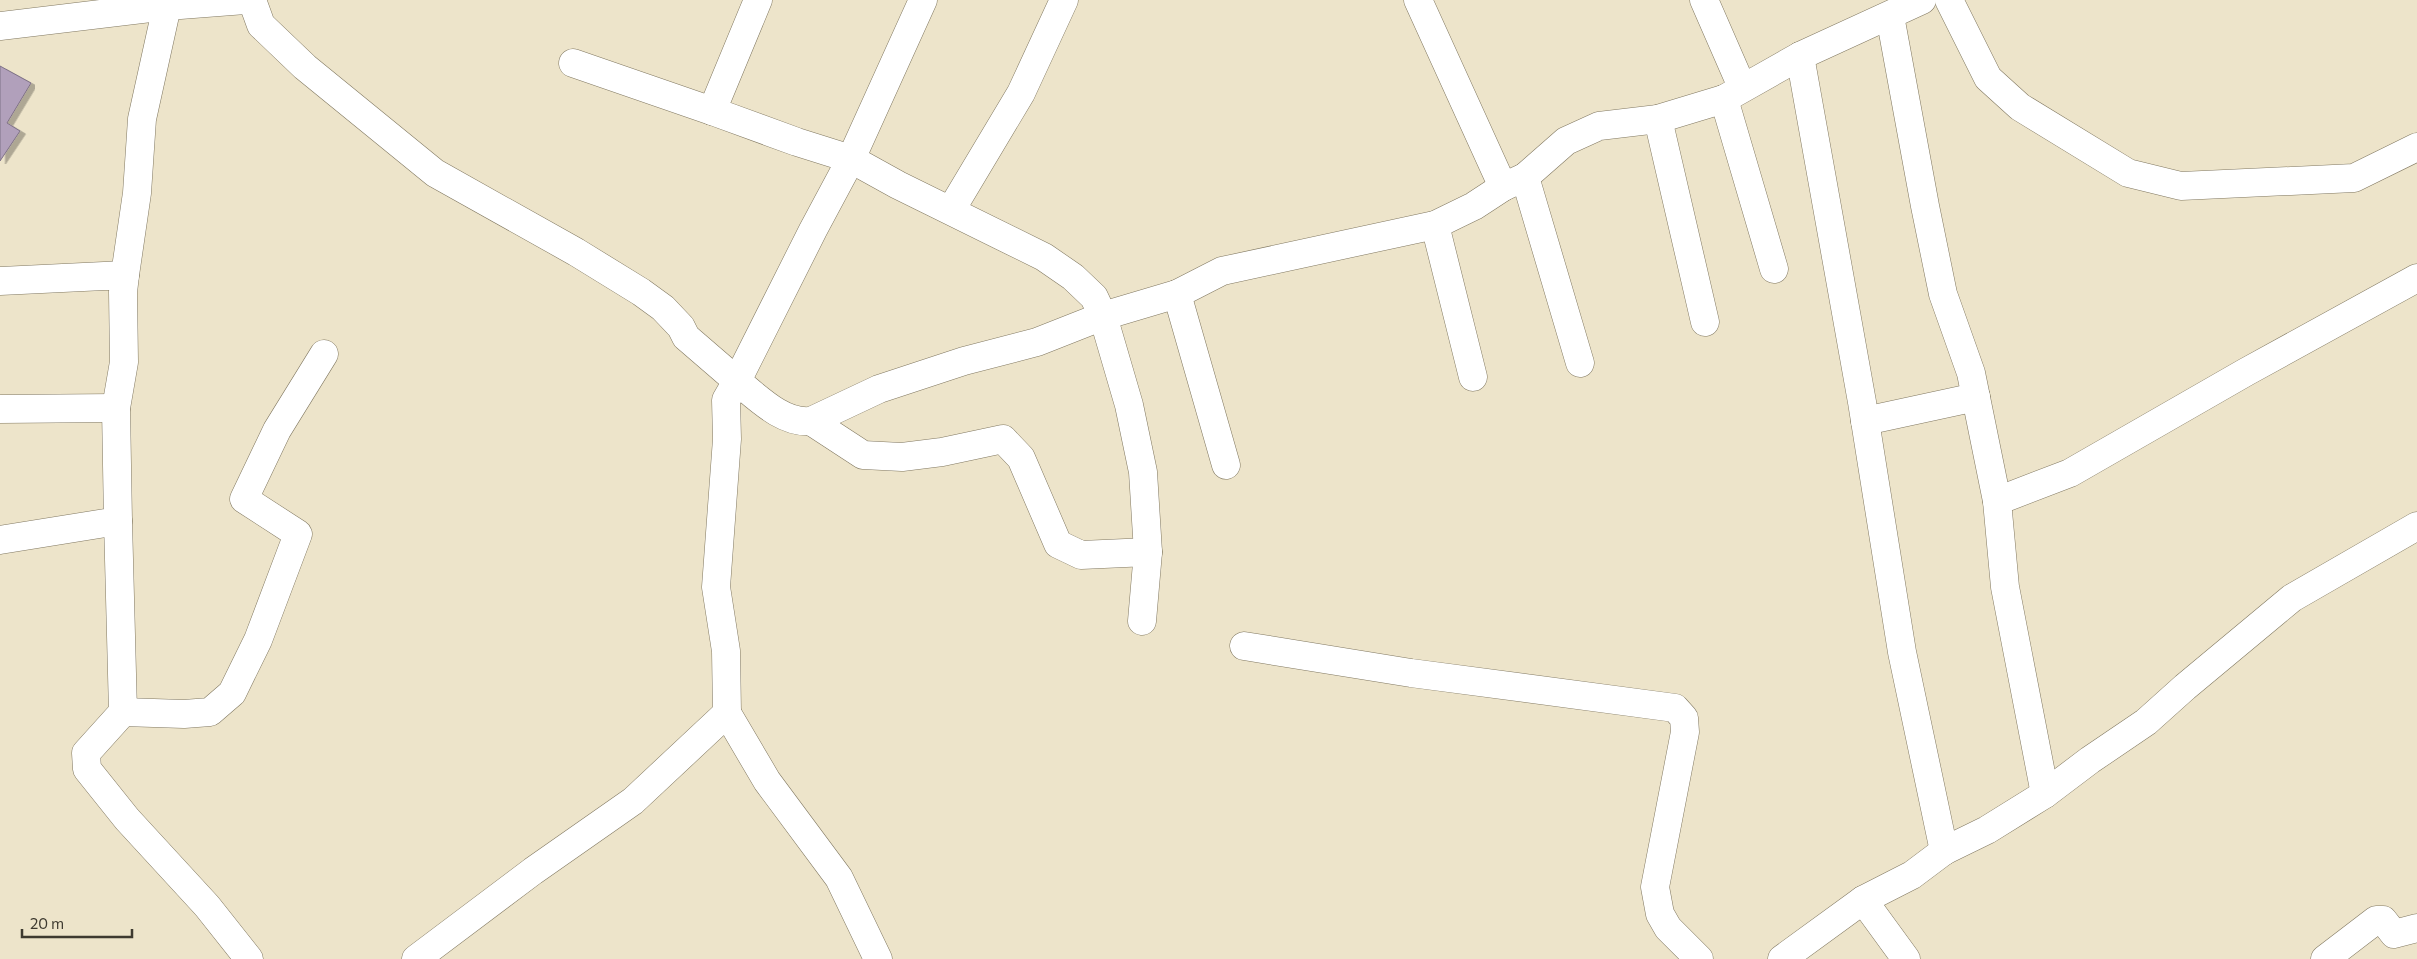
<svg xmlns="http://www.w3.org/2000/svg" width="2417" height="959" viewBox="0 0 2417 959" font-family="Commissioner,sans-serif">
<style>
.building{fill:#b1a0bb;stroke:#7f7287;filter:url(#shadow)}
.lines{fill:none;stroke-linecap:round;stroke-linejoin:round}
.street-casing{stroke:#817861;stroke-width:29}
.street{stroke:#fff;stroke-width:28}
</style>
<defs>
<filter id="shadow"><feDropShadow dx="5.5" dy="3" stdDeviation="0" flood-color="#0004"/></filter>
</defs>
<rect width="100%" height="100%" fill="#ede4ca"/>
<path class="building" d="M0,66l31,17 -24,40 13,8 -20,30z"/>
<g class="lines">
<defs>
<g id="street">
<path d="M252,0l9,25 44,42 130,106 141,79 65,40 22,16 18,19 5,10 51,44 -11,19 1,39 -11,148 10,64 1,62 -94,88 -100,70 -117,88"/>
<path d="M758,0l-46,111 85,31 54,17 47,26 146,72 29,20 21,20 9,19 26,89 14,67 5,80 -6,69"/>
<path d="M923,0l-72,159 -38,71 -76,151c21,17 46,43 74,40l68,-32 85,-28 73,-19 66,-26 74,-22 45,-23 213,-46 39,-19 29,-19 22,-10 41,-36 33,-15 59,-7 66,-20 76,-43 122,-56"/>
<path d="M1418,0l85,187"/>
<path d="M1704,0l38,87"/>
<path d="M1949,0l39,78 32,29 108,66 53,13 173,-8 63,-31"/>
<path d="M1890,16l35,190 18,88 28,79 26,128 8,86 40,207"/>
<path d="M0,26l167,-20 78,-6"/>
<path d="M1800,56l62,346 40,250 42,199"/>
<path d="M573,63l139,48"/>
<path d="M1724,99l50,170"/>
<path d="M1658,119l47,203"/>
<path d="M1525,177l55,186"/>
<path d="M951,210l70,-117 43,-93"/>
<path d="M1435,225l38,152"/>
<path d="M125,275l12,-82 5,-74 25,-113 -3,-6"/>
<path d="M0,281l125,-6 -2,17 1,70 -8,46 2,113 -118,19"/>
<path d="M1177,294l49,171"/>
<path d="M0,409l116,-1"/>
<path d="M811,421l52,34 39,2 40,-5 61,-13 18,19 37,86 23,11 67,-3"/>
<path d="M1865,421l111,-24"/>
<path d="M1997,501l73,-28 176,-101 171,-94"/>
<path d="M118,521l5,191 -37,41 1,16 40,50 80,87 42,53"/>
<path d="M1244,646l167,27 264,35 9,10 1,14 -30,155 5,27 8,14 31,31"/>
<path d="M123,712l61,2 26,-2 22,-19 26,-53 40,-106 -54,-35 33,-69 47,-76"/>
<path d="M727,713l40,68 72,97 39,81"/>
<path d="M1863,900l43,59"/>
<path d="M1782,959l81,-59 49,-25 32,-24 43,-21 58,-36 45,-34 56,-38 39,-35 107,-89 125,-72"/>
<path d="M2325,959l51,-39h7l11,14 23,-6"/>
</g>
</defs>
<use href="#street" class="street-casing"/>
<use href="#street" class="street"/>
</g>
<path d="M22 929v8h110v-8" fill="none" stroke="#3e3a30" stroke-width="2.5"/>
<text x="30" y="929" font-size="15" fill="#3e3a30" stroke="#ede4ca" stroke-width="4" paint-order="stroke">20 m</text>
</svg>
